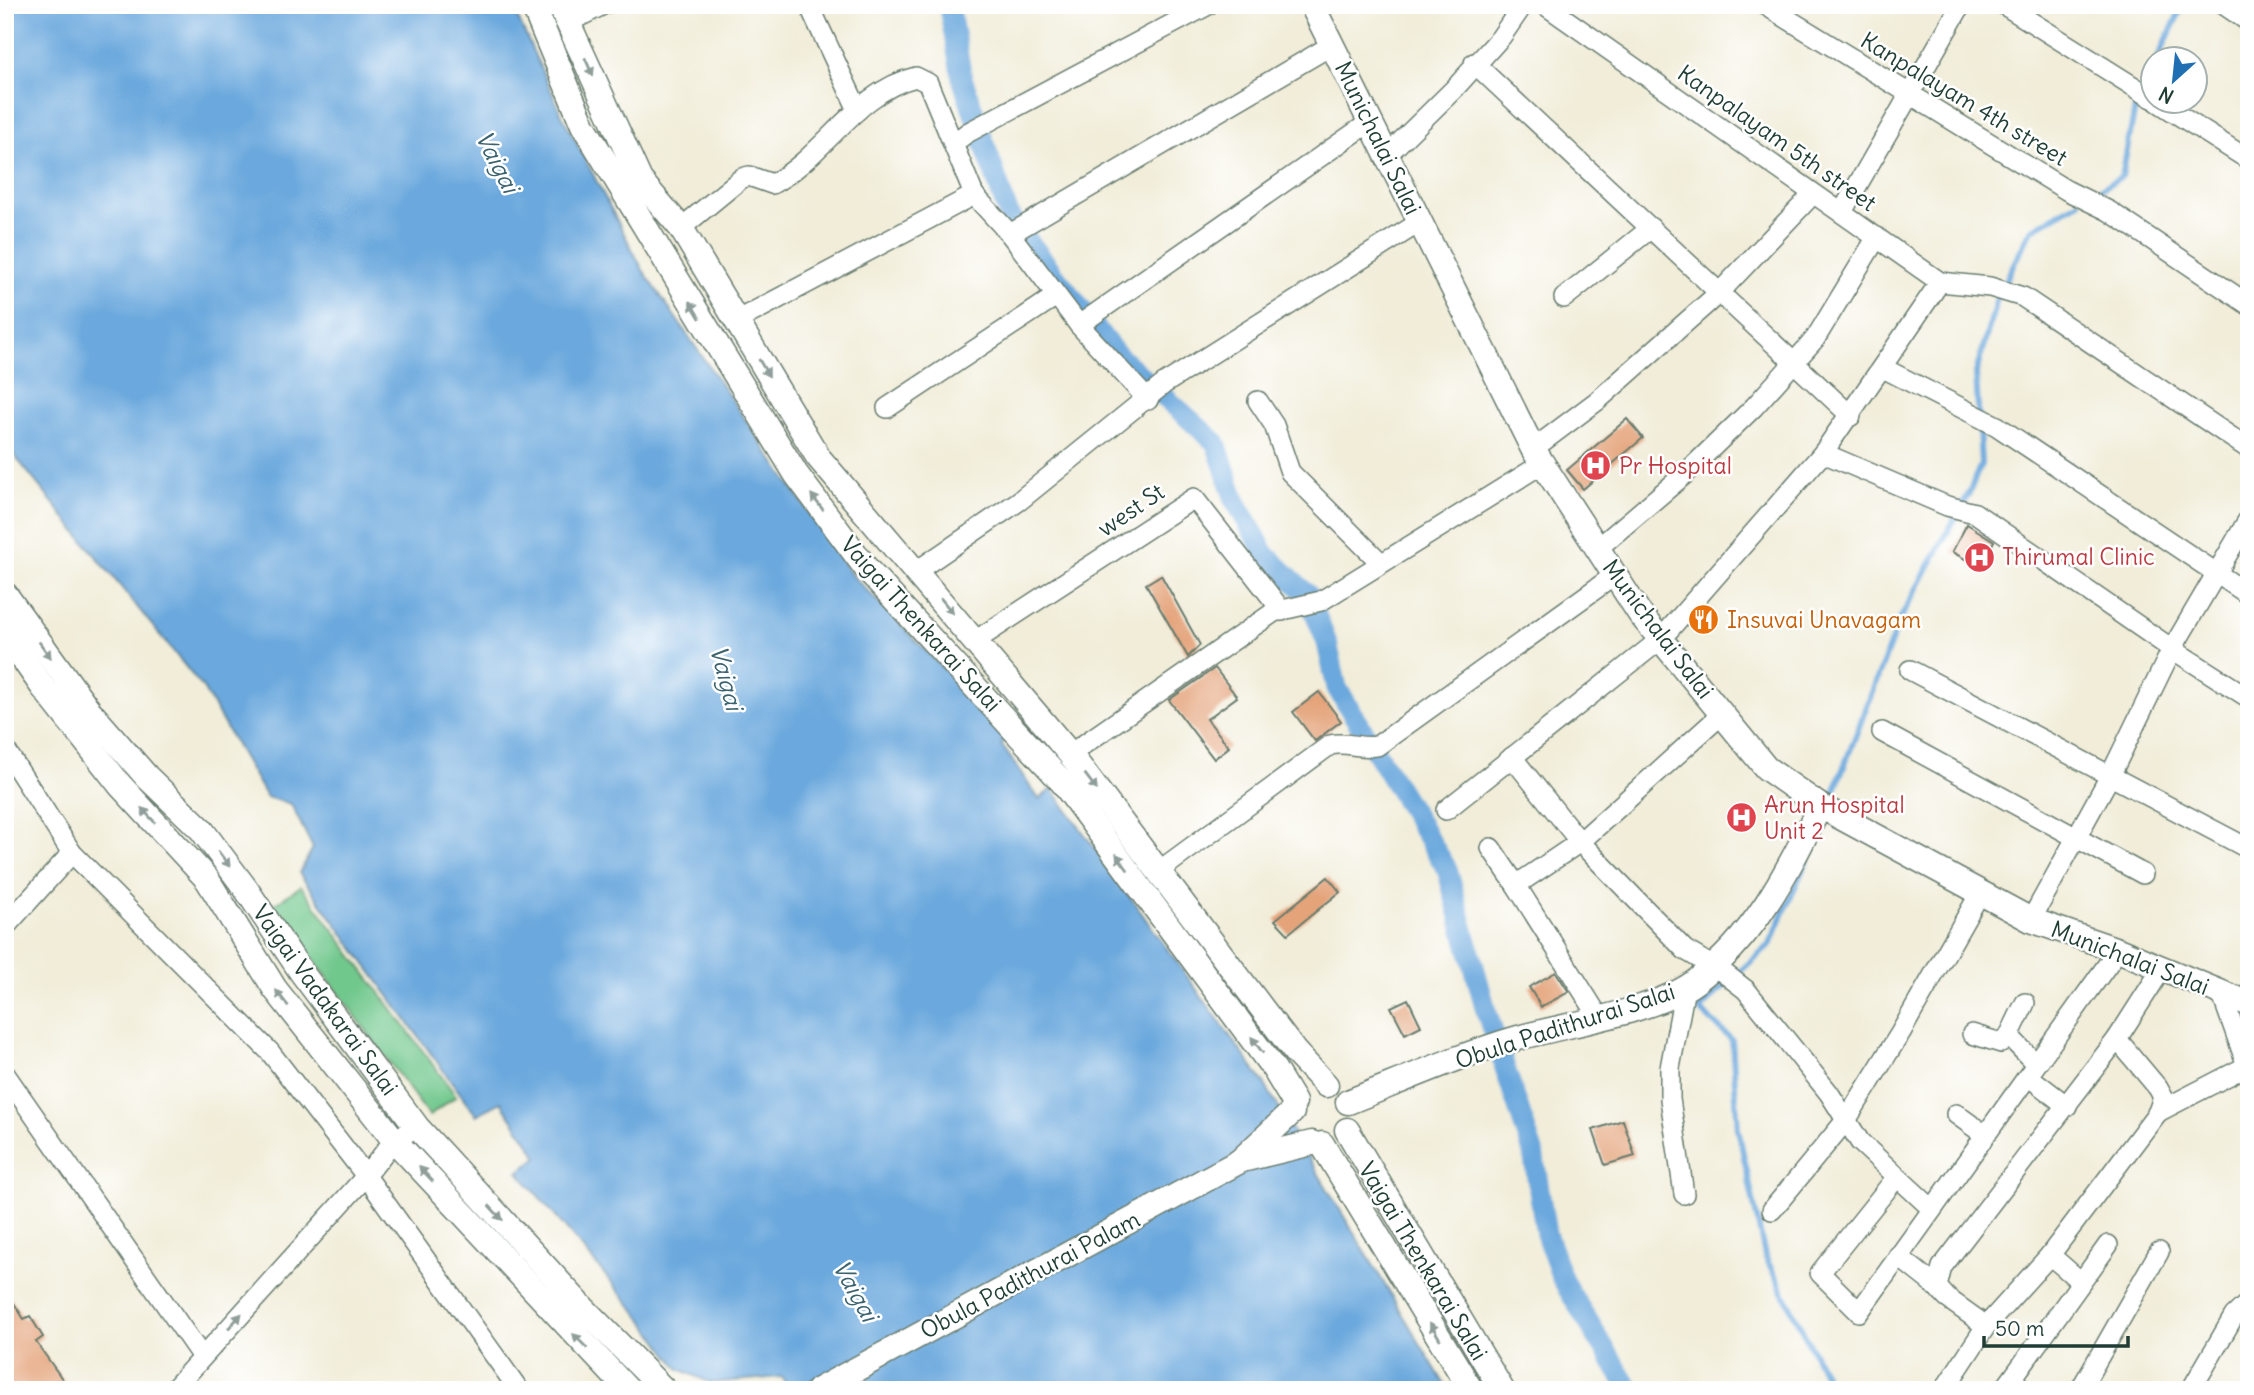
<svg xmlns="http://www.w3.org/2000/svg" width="2254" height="1395" viewBox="0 0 2254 1395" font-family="Delius,sans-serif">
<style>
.green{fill:#71c88d;stroke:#488260;stroke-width:2}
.water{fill:#6ba8dd;stroke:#457288;stroke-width:2}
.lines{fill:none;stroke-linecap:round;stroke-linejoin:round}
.stream{stroke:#6ba8dd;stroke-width:6}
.canal{stroke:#6ba8dd;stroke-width:21}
.building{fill:#e4a379}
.minor-casing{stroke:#687b6e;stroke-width:22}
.major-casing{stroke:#687b6e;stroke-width:27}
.minor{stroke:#fff;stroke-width:19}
.major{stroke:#fff;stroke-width:24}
.oneway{fill:#8f9e9a}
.labels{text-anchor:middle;stroke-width:5;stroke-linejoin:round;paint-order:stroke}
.street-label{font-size:23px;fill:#1f3d34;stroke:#fff}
.health-label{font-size:23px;fill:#be3a42;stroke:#fff;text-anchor:start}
.food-label{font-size:23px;fill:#c56008;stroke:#fff;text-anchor:start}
.water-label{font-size:24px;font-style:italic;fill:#3a626f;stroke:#fff}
</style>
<rect width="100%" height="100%" fill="#fff"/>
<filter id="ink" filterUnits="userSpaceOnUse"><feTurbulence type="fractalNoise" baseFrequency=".0143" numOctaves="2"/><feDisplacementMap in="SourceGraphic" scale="14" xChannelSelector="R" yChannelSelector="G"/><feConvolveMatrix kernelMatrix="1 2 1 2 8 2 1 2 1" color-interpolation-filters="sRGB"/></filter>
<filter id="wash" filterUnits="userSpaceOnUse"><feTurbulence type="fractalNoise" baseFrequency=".00686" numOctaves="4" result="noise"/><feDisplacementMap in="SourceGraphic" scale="28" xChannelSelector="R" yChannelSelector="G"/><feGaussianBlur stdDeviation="1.57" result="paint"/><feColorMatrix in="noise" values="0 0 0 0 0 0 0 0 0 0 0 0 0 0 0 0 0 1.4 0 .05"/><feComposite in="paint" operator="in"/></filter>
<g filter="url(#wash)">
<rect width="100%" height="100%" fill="#f1edd9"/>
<path class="green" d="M301,886l155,210 -27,20 -155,-211z"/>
<path class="water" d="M5,5h507l51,112 80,153 208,304 160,164 -10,6 38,55 13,-10 212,294 184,307h-658l-8,-13 -71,6 -32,-14 -35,-48 -126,-149 20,-15 -37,-55 -25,13 -177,-242 14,-25 -22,-44 -25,-7 -63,-109 -198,-244z"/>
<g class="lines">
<g class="stream">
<path d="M2157,60l26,-55"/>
<path d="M2088,197l34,-21 14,-73 16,-34"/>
<path d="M1829,806l70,-185 69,-126 13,-31 -5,-91 22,-78 33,-65 48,-28"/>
<path d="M1818,835l-48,109 -71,65 33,31 6,89 27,127 67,134"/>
</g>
<path class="canal" d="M953,5l-3,7 12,66 47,138 105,136 102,91 19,57 30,54 43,41 19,48 10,45 110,181 40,145 46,138 13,82 17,47 67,109"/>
</g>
<g id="blocks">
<g class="building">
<path d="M1627,419l16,19 -60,51 -16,-19z"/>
<path d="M1967,524l27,17 -14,26 -28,-15z"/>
<path d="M1161,575l39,70 -12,12 -42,-73z"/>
<path d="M1215,668l22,29 -30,22 22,28 -15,12 -45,-59z"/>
<path d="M1319,692l22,29 -26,20 -22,-29z"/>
<path d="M1328,877l12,15 -52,42 -13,-14z"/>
<path d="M1556,972l13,20 -28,15 -12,-20z"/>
<path d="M1408,999l13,27 -16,8 -14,-27z"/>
<path d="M1623,1120l12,36 -30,9 -12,-35z"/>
<path d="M5,1289l19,30 6,-3 13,21 -7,5 34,48h-65z"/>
</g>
</g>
</g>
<g filter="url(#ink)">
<use href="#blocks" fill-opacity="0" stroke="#687b6e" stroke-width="2"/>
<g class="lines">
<defs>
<g id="minor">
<path d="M809,5l49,105"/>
<path d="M1545,5l395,277 50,5 33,10 226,152"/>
<path d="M1765,5l301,185 43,21 140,94"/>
<path d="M2004,5l148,93"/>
<path d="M2224,5l25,17"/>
<path d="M569,22l34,-17"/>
<path d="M1474,63l377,353"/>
<path d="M2158,102l91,58"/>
<path d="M955,142l12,-9 241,-128"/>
<path d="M1387,155l68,-67 46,-51 22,-32"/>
<path d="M1842,212l119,-207"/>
<path d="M681,228l61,-50 7,-2 23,8c52,-27 84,-93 144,-107l12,6 46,112"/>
<path d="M1010,234l322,-189"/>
<path d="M1564,298l87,-70"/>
<path d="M736,321l238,-126 36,39 69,91 69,75"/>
<path d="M1079,325l291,-203"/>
<path d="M1883,368l114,58 252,169"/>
<path d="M1258,401l16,24 16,47 91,91"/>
<path d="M887,408l169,-112"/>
<path d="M1533,449l64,-48 123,-109 92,-97"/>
<path d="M1823,453l124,53 28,7 197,136 77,49"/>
<path d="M1598,548l87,-74 69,-67 61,-68 62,-102"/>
<path d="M918,570l101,-69 145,-117 256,-162"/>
<path d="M975,641l219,-143 88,113"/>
<path d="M1910,670l339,179"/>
<path d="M1882,732l261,142"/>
<path d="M5,749l67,104 198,199 96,124 153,214"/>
<path d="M1070,754l204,-142 47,-11 221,-137"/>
<path d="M1512,757l68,85 105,108 39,23 22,17 83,103 31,49 72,67"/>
<path d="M1446,810l215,-171 162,-186 117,-171"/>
<path d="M1491,848l25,37 64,-43 142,-128"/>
<path d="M1159,871l171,-126c17,-4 30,4 47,1l238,-171"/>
<path d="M1516,885l83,132"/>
<path d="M2031,920l79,-144 62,-127 77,-131"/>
<path d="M5,927l67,-74"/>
<path d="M2222,995l27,76"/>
<path d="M2025,1003l-16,33 27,28"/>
<path d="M1972,1034l29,9 8,-7"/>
<path d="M5,1074l197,283"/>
<path d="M2028,1076l39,30"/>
<path d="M2158,1112l89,-46"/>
<path d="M1956,1114l29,21"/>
<path d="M1896,1178l-76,95 39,39 259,-362"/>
<path d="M1684,1194l-14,-95v-31l15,-80"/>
<path d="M1772,1210l75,-91 54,-87 78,-137"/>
<path d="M2050,1255l31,27"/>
<path d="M1898,1256l39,31"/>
<path d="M1986,1326l-39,-28 -10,-11 5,-20 175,-228"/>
<path d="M173,1390l193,-214 28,-36 23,-13"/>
<path d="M1944,1390l42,-64 64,-71 108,-143 5,-15 -5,-9 -41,-49 46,-72"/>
<path d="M2004,1390l104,-145"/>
<path d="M2080,1390l79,-138"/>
<path d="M2191,1390l43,-74 15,-14"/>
</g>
<g id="major">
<path d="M533,5l50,120 213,349 70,94 197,215 211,286 20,33"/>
<path d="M560,5l80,175 41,48 137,229 252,297 225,298 31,33"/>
<path d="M1312,5l221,444 107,165 126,154 54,38 211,114 87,30 131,54"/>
<path d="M5,594l86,119 56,64 54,52 45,60 56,84 115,154 166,181 81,82"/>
<path d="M5,633l37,53 78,99 87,94 68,110 119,151 234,250"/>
<path d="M1348,1102c56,-22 112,-47 170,-64 50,-14 136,-26 177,-56 61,-46 92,-110 125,-176"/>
<path d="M1347,1130l155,260"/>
<path d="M1322,1144l149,246"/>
<path d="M1242,1159l50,-47"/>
<path d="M818,1390l424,-230 70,-17"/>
</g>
</defs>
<use href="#minor" class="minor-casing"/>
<use href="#major" class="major-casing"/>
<use href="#minor" class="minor"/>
<use href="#major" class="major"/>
</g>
<defs><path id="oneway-solid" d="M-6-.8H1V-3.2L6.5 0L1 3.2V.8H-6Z" transform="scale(1.75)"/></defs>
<g class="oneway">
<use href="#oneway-solid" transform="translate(589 67) rotate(66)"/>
<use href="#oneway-solid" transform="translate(695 310) rotate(-121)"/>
<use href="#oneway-solid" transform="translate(764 368) rotate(59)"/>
<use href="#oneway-solid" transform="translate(817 502) rotate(-127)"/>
<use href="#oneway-solid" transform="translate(947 606) rotate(51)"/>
<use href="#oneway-solid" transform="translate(45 650) rotate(54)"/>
<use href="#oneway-solid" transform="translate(1091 782) rotate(53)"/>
<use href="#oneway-solid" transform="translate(148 815) rotate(-133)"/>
<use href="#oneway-solid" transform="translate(224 859) rotate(53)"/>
<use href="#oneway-solid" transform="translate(1122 862) rotate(-126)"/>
<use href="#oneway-solid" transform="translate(282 998) rotate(-128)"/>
<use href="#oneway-solid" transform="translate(1257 1045) rotate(-126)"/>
<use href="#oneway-solid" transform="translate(426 1174) rotate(-133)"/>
<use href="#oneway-solid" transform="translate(496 1213) rotate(47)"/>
<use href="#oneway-solid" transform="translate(235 1321) rotate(-48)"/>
<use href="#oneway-solid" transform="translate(1435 1331) rotate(-121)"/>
<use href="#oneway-solid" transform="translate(580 1341) rotate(-135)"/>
</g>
</g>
<defs>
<symbol id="hospital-disc" viewBox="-11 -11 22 22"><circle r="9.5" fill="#e0444e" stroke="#fff"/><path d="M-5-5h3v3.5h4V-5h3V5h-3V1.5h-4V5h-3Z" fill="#fff"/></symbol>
<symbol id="restaurant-disc" viewBox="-11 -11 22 22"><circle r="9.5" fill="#e8710a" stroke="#fff"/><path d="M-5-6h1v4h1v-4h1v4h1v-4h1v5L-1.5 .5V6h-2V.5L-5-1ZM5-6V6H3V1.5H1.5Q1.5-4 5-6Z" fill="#fff"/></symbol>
</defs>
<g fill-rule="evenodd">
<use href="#hospital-disc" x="1578" y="448" width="35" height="35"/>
<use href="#hospital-disc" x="1962" y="540" width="35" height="35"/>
<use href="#restaurant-disc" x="1686" y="602" width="35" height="35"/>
<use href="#hospital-disc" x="1724" y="800" width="35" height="35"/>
</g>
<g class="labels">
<g class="street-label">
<text transform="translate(1964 99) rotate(31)" y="8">Kanpalayam 4th street</text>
<text transform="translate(1378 138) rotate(64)" y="8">Munichalai Salai</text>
<text transform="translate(1777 138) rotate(35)" y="8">Kanpalayam 5th street</text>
<text transform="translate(1131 510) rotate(-34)" y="8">west St</text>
<text transform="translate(921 624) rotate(48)" y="8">Vaigai Thenkarai Salai</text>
<text transform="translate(1658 629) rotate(53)" y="8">Munichalai Salai</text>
<text transform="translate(2130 958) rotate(21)" y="8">Munichalai Salai</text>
<text transform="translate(325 1000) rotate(54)" y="8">Vaigai Vadakarai Salai</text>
<text transform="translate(1565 1026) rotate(-18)" y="8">Obula Padithurai Salai</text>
<text transform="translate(1423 1261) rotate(59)" y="8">Vaigai Thenkarai Salai</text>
<text transform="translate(1030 1275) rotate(-28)" y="8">Obula Padithurai Palam</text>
</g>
<g class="health-label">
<text x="1619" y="474">Pr Hospital</text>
<text x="2002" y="565">Thirumal Clinic</text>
<text x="1764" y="813">Arun Hospital<tspan x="1764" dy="26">Unit 2</tspan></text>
</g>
<g class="food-label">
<text x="1727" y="628">Insuvai Unavagam</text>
</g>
<g class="water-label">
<text transform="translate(497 162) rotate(63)" y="8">Vaigai</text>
<text transform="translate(726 678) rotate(75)" y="8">Vaigai</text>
<text transform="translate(855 1291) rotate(61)" y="8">Vaigai</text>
</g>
</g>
<rect width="2254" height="1395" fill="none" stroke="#fff" stroke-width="28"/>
<g transform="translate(2174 80) rotate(207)"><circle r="33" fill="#ffffff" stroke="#a5b1ae" stroke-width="2"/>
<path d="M0-5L12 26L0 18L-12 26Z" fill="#1f6fb2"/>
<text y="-10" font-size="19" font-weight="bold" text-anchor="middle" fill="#1f3d34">N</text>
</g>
<path d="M1984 1336v10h144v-10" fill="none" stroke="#1f3d34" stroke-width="3.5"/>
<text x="1995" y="1336" font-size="21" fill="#1f3d34" stroke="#ffffff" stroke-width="5" paint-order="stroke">50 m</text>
</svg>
